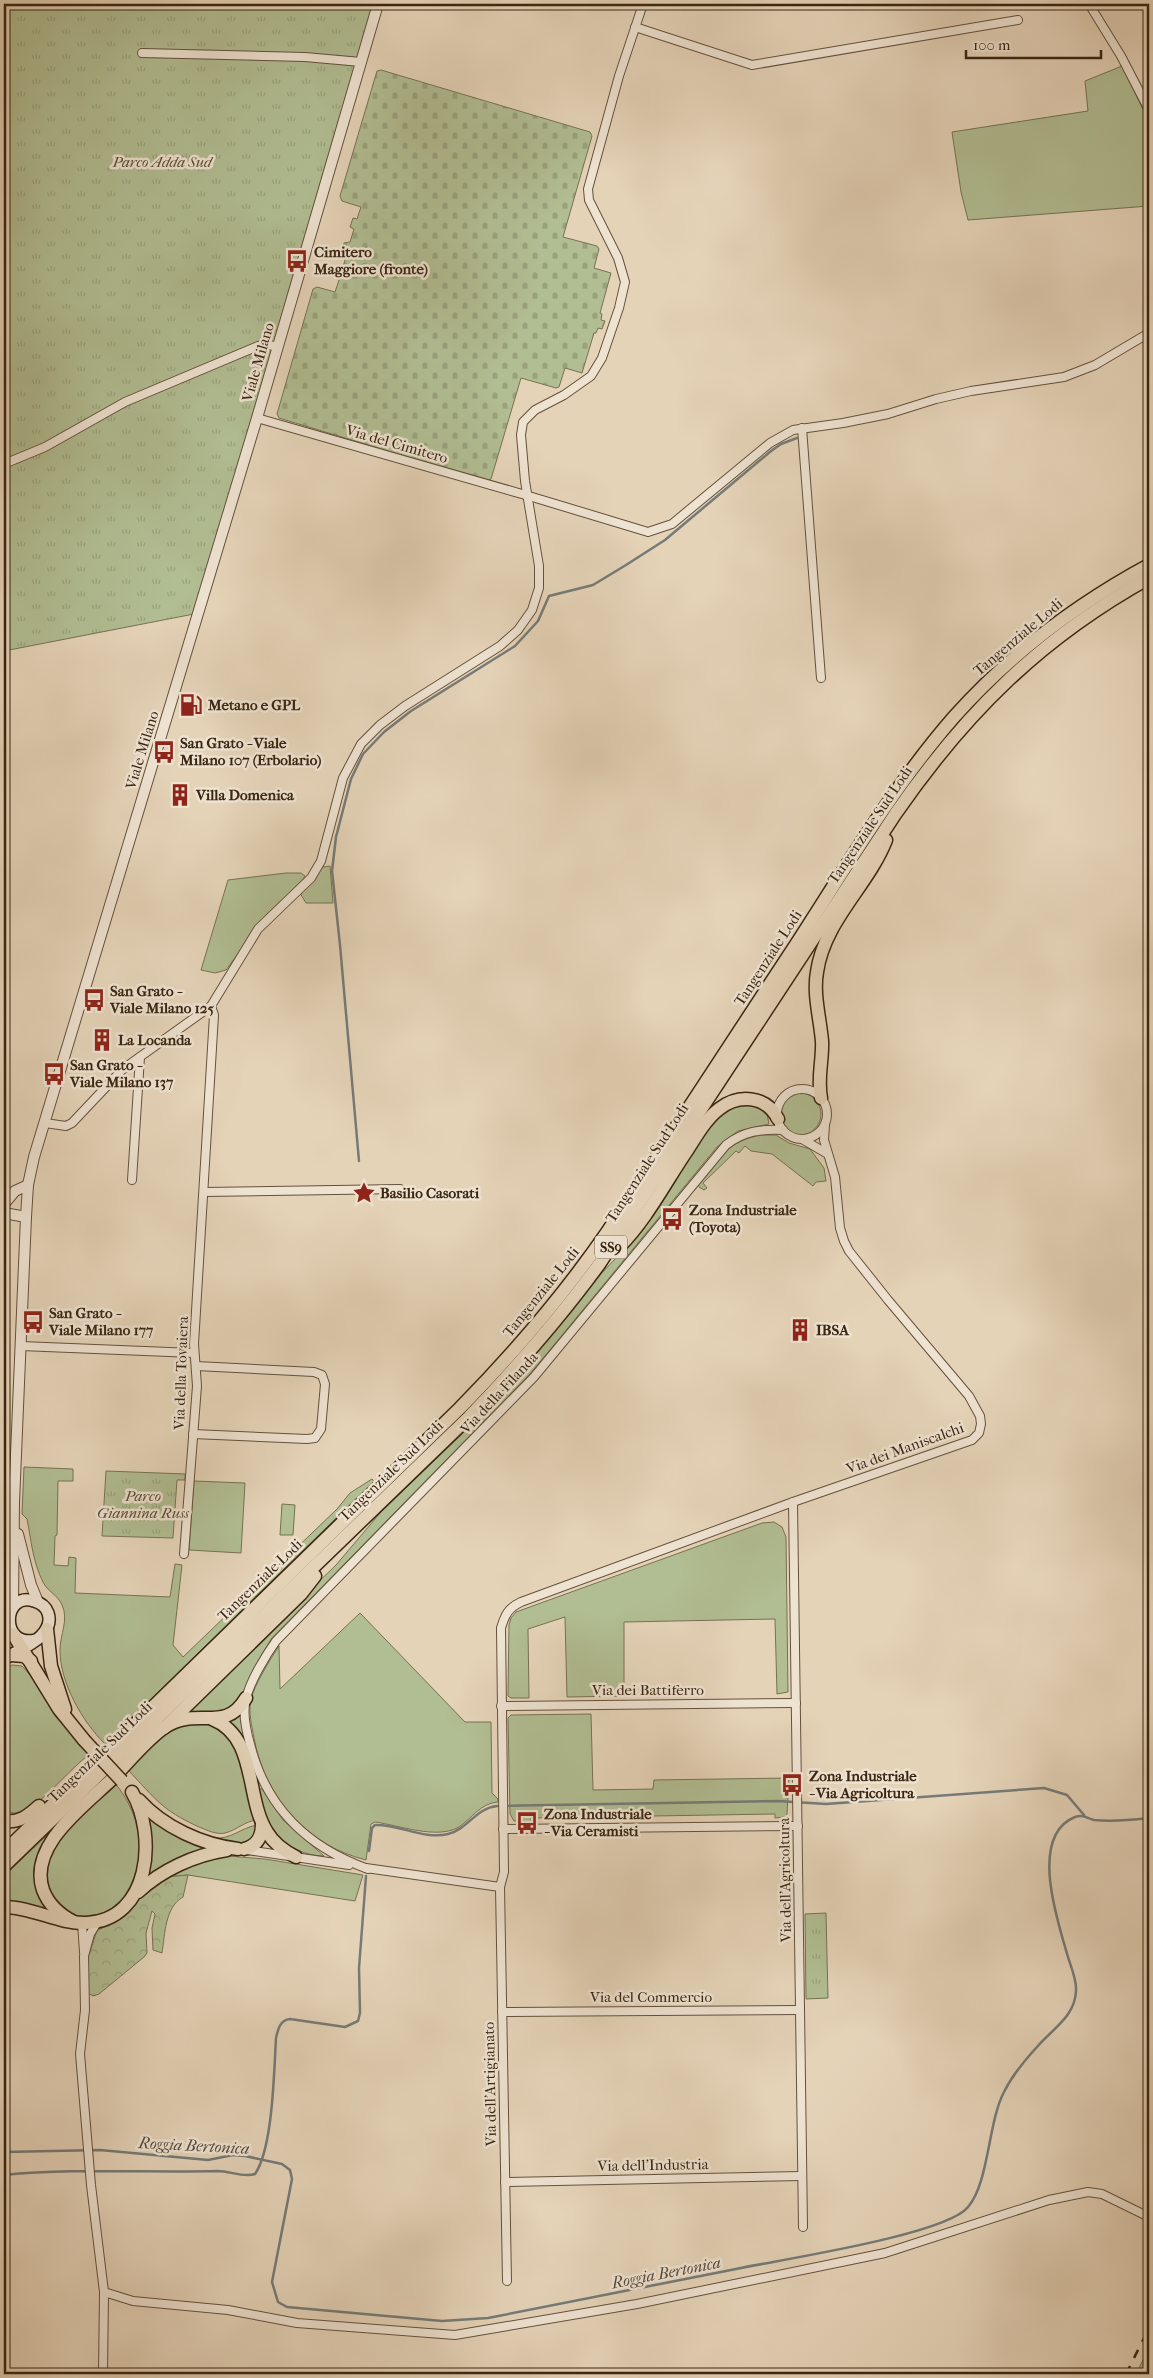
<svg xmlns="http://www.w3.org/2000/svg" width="1153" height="2378" viewBox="0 0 1153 2378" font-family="'IM FELL French Canon',serif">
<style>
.green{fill:#b1bd92;stroke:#767252}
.forest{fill:url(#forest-crowns);stroke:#767252}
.cemetery{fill:url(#cemetery-stones);stroke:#767252}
.park{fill:url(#park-tufts);stroke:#767252}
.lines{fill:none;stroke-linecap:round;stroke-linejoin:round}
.stream{stroke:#757b78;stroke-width:2.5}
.minor-casing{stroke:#65513b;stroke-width:10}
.tertiary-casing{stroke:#65513b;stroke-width:12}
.secondary-casing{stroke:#3a2611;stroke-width:14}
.primary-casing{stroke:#3a2611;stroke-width:15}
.trunk-casing{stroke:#3a2611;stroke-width:15}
.minor{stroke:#eee2d1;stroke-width:8}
.tertiary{stroke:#eee2d1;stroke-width:10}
.secondary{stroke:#eee2d1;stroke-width:11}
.primary{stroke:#e5d3b8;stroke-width:12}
.trunk{stroke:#e5d3b8;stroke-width:12}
.rail{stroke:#3a2611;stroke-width:2.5;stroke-dasharray:9 9;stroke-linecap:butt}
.primary-bridge-casing{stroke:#3a2611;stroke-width:15;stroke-linecap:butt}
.primary-bridge{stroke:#e5d3b8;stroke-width:12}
.labels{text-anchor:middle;stroke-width:5;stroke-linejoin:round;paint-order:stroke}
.shield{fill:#eee2d1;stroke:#705e4b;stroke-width:1}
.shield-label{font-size:14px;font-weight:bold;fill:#3a2611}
.park-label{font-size:15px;font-style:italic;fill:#584c31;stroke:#eee2d1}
.poi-label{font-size:15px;font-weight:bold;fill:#3a2611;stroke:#eee2d1;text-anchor:start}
.street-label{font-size:15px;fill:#3a2611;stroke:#eee2d1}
.water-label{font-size:16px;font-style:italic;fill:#534a3c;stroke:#eee2d1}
</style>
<defs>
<pattern id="forest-crowns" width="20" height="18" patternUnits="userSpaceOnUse" patternTransform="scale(1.25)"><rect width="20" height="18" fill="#b1bd92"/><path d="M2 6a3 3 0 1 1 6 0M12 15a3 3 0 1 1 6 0" fill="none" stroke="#99a27d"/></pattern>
<pattern id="cemetery-stones" width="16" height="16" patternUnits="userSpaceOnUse" patternTransform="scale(1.25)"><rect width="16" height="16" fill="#b1bd92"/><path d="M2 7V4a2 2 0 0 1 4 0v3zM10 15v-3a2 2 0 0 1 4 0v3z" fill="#99a27d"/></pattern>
<pattern id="park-tufts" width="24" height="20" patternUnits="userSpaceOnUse" patternTransform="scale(1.25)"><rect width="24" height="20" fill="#b1bd92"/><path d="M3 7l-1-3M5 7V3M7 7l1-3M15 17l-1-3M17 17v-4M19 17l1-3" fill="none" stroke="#99a27d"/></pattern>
</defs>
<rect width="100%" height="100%" fill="#e5d3b8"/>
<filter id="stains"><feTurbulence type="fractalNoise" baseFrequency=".004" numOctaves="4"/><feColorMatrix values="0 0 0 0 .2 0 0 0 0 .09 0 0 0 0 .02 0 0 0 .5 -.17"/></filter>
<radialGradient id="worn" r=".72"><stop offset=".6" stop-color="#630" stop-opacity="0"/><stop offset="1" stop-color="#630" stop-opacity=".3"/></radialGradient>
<g class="green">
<path d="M1122,66l27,56v84l-181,14 -7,-28 -9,-60 136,-21 -3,-30z"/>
<path d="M330,866l3,37h-27l-6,-10 23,-26z"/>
<path d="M286,873h15l4,3 -4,6 -35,33 -40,55 -11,3 -14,-3 27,-90z"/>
<circle cx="800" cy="1114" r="21"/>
<path d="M754,1104l13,10 2,10 -31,7 -21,16 -187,227 -258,264c-10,14 -29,65 -41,71 -13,6 -29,4 -42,2l-2,-2 149,-144 45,-53 83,-80 60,-64 77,-94 27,-29 66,-96 24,-32 13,-10z"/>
<path d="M763,1135h13l13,8 21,6 14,19 2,13 -10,1 -3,4 -41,-32 -21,-3 -6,-5 -6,7 -3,-2 -33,32 4,5 -3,2 -5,-3 -1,-3c20,-24 31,-45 65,-49z"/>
<path d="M24,1467l49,2v12h-15l-1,54 -2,1 -1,29 14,1 1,-9 7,1 -1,35 95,4 5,-33 7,1 -9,80 10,12 154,-148 13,-16 22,-14 2,2 -269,263c-23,-23 -45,-61 -45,-94 0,-16 9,-30 2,-45 -4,-10 -15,-14 -19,-23 -10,-19 -12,-43 -16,-63l-5,-5z"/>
<path d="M194,1481l51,2 -4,70 -52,-3z"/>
<path d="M282,1504l13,1 -2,30h-13z"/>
<path d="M774,1522l8,5 4,10 2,155 -11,2 -2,-75 -151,3v74l-57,1 -2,-80 -37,12 1,69h-18l-3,-2 1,-71 2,-7 5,-6 246,-89z"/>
<path d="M360,1613l105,109h26l1,71 6,6v3c-17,1 -26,16 -39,25 -22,13 -61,-2 -84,-5l-4,2 -5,36c-60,-15 -101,-62 -112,-122 -2,-11 -6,-26 -3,-38 2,-13 20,-42 28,-54l1,43z"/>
<path d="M12,1665l10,1 8,9 4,-1 21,42 35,38c-18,12 -53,56 -71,59 -5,1 -11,-2 -15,-3v-141z"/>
<path d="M591,1714l2,76 60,-1 1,-9 135,-2 -2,36 -2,3 -10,1v-4l-244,4v4l-17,-1 -4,-7 -2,-96 3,-3z"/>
<path d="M240,1716l4,21 -1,2 -14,-17z"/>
<path d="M207,1723l16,9 12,13 22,75c-12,1 -20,10 -32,13 -9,2 -18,-3 -26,-6 -39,-18 -43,-28 -71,-57l47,-45z"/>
<path d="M114,1782c17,20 28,47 25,74 -13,96 -125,67 -83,-14 3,-6 10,-11 15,-16 14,-15 29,-30 43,-44z"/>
<path d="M259,1789h3l21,31 41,36c-39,-1 -60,-30 -65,-67z"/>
<path d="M147,1813l63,34 -63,31 3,-50z"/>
<path d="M257,1825c-4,26 -26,18 -44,13 18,2 27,-10 44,-13z"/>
<path d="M49,1833l2,2c-21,34 -16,38 -4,74l-43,-6v-27z"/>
<path d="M228,1856l37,3 98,16 -8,26 -167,-26 -23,2 43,-18z"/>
<path d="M1149,2348v17l-4,9h-9z"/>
</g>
<path class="forest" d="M188,1875l-5,22c-18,10 -18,37 -21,56l-9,-3 -1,-22 3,-14 -3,-3 -6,22 1,20 -3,4 -45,37 -6,2 -5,-3v-36l9,-26 23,-13 27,-29 18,-12z"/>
<path class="cemetery" d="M381,70l209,62 2,4 -29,101 34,9 2,3 -5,19 17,5 -11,40 2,1 -1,6 4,1 -3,8 -4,-1 -2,5h-2l-12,40 -17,-5 -6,19 -3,1 -35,-10 -30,101 -4,2 -208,-63 -2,-4 36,-125 4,-2 18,5 4,-12 -4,-2 3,-9 4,1 4,-13 -5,-4 3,-10 6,-1 4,-13 -4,-2 3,-9 4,1 4,-12 -19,-6 -2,-5 37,-125z"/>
<g class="park">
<path d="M4,4h369l-179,610 -190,37z"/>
<path d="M106,1471l79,3v6h-8l-4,58 -71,-2z"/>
<path d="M826,1913l2,85 -22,1 -1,-85z"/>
</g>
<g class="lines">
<g class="stream">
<path d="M359,1161l-19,-216 -8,-74 4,-34 15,-58 12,-25 21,-22 27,-21 104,-65 23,-25 11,-25 44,-11 33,-20 39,-25 106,-89 10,-7 16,-6"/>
<path d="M369,1851l3,-23 3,-3c24,-1 49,15 73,9 20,-5 28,-26 49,-28l281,-5 48,3 218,-16 23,7 17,20"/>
<path d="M4,2152l96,-2 108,10 25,-5 12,1 37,8 8,6 2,9 -20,103 6,20 9,5 155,14 46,-3c82,-17 165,-33 248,-49 42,-9 210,-34 232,-62 21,-24 20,-85 36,-115 8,-16 21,-32 33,-45 15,-18 38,-30 39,-56 1,-11 -5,-24 -8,-34 -10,-35 -40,-121 7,-140 8,-3 11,1 19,3 17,2 38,0 55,-2"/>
<path d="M4,2175c71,-7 143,-2 214,-4 12,0 26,7 37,3 18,-26 19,-103 21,-136 2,-9 4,-18 14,-19l55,8 13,-6 2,-8 -1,-45 7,-92"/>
</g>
<defs>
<g id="minor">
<path d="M1089,4l32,52 28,54"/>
<path d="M635,27l117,38 266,-45"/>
<path d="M142,53l163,4 56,5"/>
<path d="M257,418l272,78 119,36 24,-8 98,-81 23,-13 50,-7 45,-9 48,-15 35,-8 93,-14 31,-12 54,-32"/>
<path d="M802,428l19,250"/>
<path d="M4,464l41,-17 80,-45 133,-56 7,-2 13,3"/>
<circle cx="802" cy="1114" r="25"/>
<path d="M45,1123l21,3 6,-3 51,-54 88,-63 47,-77 53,-51 10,-17 4,-15 18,-68 18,-34 19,-19 25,-19 95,-60 18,-16 14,-20 7,-22v-22l-14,-85 -4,-46 2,-13 12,-12 29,-15 27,-19 11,-18 17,-50 6,-26 -7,-24 -29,-58 -1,-11 31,-113 24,-72"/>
<path d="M802,1139l24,14"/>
<path d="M132,1180l8,-123"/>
<path d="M204,1192l196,-3"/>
<path d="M21,1346l173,7"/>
<path d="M193,1434l114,5 8,-1 6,-9 4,-45 -3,-9 -8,-3 -118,-6"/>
<path d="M793,1502l10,725"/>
<path d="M184,1554l13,-168 -3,-42 20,-329 -3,-9"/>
<path d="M501,1706l295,-3"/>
<path d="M503,1829l295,-3"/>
<path d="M247,1850l102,15"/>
<path d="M366,1868l134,19"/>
<path d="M368,1869c-61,-22 -102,-61 -118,-125 -4,-14 -8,-31 -4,-45 4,-18 20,-44 30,-58l258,-264 192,-232c18,-14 34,-16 57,-15"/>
<path d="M98,1921l-8,13 -6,22 1,54 -5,44 11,131 13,107 -1,82"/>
<path d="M82,1923l2,29"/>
<path d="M502,2012l298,-2"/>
<path d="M505,2182l297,-6"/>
<path d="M507,2281l-7,-394 4,-15 -3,-244c4,-13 7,-20 20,-26l272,-100 179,-62 7,-7 2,-9 -1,-8 -11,-20 -81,-96 -39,-49 -5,-10 -4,-13 -5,-51 -11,-37 1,-15"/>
<path d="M104,2292l29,9 95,9 69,13 158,12 182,-31 248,-51 164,-53 39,-8 14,2 47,23"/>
</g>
<g id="tertiary">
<path d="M4,1204l11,-13 13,-6"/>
<path d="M4,1213l22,4"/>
<path d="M18,1534l13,51 7,17"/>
<path d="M13,1607l1,-105 12,-285 2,-32 6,-28 223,-739 121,-414"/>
</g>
<path id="secondary" d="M4,1659c15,-10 52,-22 44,-46 -2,-6 -7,-10 -14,-12 -32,-10 -34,47 1,39"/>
<g id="primary">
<path d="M47,1629l4,37 14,43"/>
<path d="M13,1634l46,75 25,31"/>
<path d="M11,1655l13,1 7,5"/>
<path d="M212,1719c46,18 33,79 55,113 7,12 17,19 29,25"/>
<path d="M139,1800c24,27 64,45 99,49"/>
<path d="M244,1849c13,-3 18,-12 18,-25"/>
<path d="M138,1892c24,-22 56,-37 89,-42"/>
<path d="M4,1907c28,0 55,17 82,16 65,-3 71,-88 46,-131"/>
<path d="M74,1922c-14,-7 -25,-16 -31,-32 -15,-44 40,-83 68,-110 15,-15 37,-42 54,-53 32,-21 60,7 81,-29"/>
</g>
<g id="trunk">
<path d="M821,1098c-4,-20 2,-38 1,-57 -2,-23 -9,-47 -5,-69 7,-51 51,-86 69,-132"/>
<path d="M619,1247c28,-28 47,-66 69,-98 9,-14 18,-30 31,-40 19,-15 47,-14 59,10"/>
<path d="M164,1728l137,-134 14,-18"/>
<path d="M4,1821c15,2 24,-5 35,-15"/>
<path d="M4,1852l456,-444c54,-55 104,-113 148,-177 62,-95 125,-190 187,-285 50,-77 98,-159 159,-229 55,-62 123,-113 195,-152"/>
<path d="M4,1866l465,-449c47,-49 91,-99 131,-154l296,-450c70,-101 145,-175 253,-235"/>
</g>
</defs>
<use href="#minor" class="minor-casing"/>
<use href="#tertiary" class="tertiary-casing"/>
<use href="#secondary" class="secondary-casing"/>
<use href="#primary" class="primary-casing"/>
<use href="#trunk" class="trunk-casing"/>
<use href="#minor" class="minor"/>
<use href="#tertiary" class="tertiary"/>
<use href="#secondary" class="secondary"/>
<use href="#primary" class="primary"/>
<use href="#trunk" class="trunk"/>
<path class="rail" d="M1126,2374l23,-46"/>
<defs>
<path id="primary-bridge" d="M84,1740l38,41"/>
</defs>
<use href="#primary-bridge" class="primary-bridge-casing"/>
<use href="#primary-bridge" class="primary-bridge"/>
</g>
<defs>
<symbol id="bus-bare" viewBox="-9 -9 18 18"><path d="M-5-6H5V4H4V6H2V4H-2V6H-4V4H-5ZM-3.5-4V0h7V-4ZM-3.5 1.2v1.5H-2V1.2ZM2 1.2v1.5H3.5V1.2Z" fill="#8f2418" stroke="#eee2d1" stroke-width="2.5" paint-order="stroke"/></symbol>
<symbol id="fuel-bare" viewBox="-9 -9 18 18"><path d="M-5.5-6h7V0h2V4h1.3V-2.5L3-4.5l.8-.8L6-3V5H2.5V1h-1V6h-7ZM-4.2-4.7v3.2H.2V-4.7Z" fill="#8f2418" stroke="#eee2d1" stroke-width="2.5" paint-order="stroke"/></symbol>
<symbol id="building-bare" viewBox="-9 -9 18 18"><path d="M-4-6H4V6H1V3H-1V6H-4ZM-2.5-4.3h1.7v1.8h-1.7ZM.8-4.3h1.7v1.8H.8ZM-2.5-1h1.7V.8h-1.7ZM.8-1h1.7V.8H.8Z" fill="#8f2418" stroke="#eee2d1" stroke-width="2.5" paint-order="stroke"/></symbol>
<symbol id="sight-bare" viewBox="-9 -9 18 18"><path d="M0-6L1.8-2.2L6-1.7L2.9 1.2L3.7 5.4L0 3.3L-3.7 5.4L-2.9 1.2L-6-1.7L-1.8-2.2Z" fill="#8f2418" stroke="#eee2d1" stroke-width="2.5" paint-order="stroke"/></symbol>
</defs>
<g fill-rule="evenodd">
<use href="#bus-bare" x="281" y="245" width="32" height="32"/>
<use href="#fuel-bare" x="175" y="689" width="32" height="32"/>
<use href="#bus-bare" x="148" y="736" width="32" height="32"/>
<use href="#building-bare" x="164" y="779" width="32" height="32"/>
<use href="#bus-bare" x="78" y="984" width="32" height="32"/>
<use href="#building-bare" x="86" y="1024" width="32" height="32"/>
<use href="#bus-bare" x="38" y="1058" width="32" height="32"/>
<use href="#sight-bare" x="348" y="1177" width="32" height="32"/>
<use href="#bus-bare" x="656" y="1203" width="32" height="32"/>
<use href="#bus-bare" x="17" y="1306" width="32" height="32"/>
<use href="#building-bare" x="784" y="1314" width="32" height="32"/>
<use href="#bus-bare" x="776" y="1769" width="32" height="32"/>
<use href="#bus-bare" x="511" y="1807" width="32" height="32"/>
</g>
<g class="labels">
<rect class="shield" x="595" y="1235.5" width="32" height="23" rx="4"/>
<g class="shield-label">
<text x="611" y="1252">SS9</text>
</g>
<g class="park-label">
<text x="162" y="167">Parco Adda Sud</text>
<text x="143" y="1501">Parco<tspan x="143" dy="17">Giannina Russ</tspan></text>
</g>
<g class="poi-label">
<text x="314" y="257">Cimitero<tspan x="314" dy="17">Maggiore (fronte)</tspan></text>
<text x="208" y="710">Metano e GPL</text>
<text x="180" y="748">San Grato - Viale<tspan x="180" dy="17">Milano 107 (Erbolario)</tspan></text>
<text x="196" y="800">Villa Domenica</text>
<text x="110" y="996">San Grato -<tspan x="110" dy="17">Viale Milano 125</tspan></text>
<text x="118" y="1045">La Locanda</text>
<text x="70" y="1070">San Grato -<tspan x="70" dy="17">Viale Milano 137</tspan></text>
<text x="380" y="1198">Basilio Casorati</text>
<text x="689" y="1215">Zona Industriale<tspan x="689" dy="17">(Toyota)</tspan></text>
<text x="49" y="1318">San Grato -<tspan x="49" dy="17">Viale Milano 177</tspan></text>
<text x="816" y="1335">IBSA</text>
<text x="809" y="1781">Zona Industriale<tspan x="809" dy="17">- Via Agricoltura</tspan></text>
<text x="544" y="1819">Zona Industriale<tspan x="544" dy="17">- Via Ceramisti</tspan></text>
</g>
<g class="street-label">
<text transform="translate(258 362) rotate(-74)" y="5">Viale Milano</text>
<text transform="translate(397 444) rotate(16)" y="5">Via del Cimitero</text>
<text transform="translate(1018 637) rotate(-40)" y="5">Tangenziale Lodi</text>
<text transform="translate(142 750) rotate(-73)" y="5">Viale Milano</text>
<text transform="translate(870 825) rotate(-56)" y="5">Tangenziale Sud Lodi</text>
<text transform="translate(768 958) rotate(-57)" y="5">Tangenziale Lodi</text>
<text transform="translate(647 1163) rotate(-57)" y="5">Tangenziale Sud Lodi</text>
<text transform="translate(541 1292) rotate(-51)" y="5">Tangenziale Lodi</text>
<text transform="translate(181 1373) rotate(-88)" y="5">Via della Tovaiera</text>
<text transform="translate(499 1393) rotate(-47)" y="5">Via della Filanda</text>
<text transform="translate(905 1448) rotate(-20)" y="5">Via dei Maniscalchi</text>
<text transform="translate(391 1471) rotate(-44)" y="5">Tangenziale Sud Lodi</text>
<text transform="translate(260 1580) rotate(-44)" y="5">Tangenziale Lodi</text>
<text x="648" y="1695">Via dei Battiferro</text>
<text transform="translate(100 1752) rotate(-44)" y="5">Tangenziale Sud Lodi</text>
<text transform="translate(785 1880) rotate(-91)" y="5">Via dell'Agricoltura</text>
<text x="651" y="2002">Via del Commercio</text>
<text transform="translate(490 2084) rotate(-91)" y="5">Via dell'Artigianato</text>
<text transform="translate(653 2165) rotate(-1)" y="5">Via dell'Industria</text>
</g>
<g class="water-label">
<text transform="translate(194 2145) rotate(3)" y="6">Roggia Bertonica</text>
<text transform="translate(666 2272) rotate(-11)" y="6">Roggia Bertonica</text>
</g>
</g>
<rect width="1153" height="2378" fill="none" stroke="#e5d3b8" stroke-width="20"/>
<rect x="5" y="5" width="1143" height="2368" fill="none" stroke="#3a2611" stroke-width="2.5"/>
<rect x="10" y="10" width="1133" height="2358" fill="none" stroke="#3a2611"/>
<path d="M966 50v8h135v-8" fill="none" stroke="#3a2611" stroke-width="2.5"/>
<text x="973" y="50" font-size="15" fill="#3a2611" stroke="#eee2d1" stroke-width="4" paint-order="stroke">100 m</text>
<rect width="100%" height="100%" filter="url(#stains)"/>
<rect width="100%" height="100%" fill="url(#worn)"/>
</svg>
